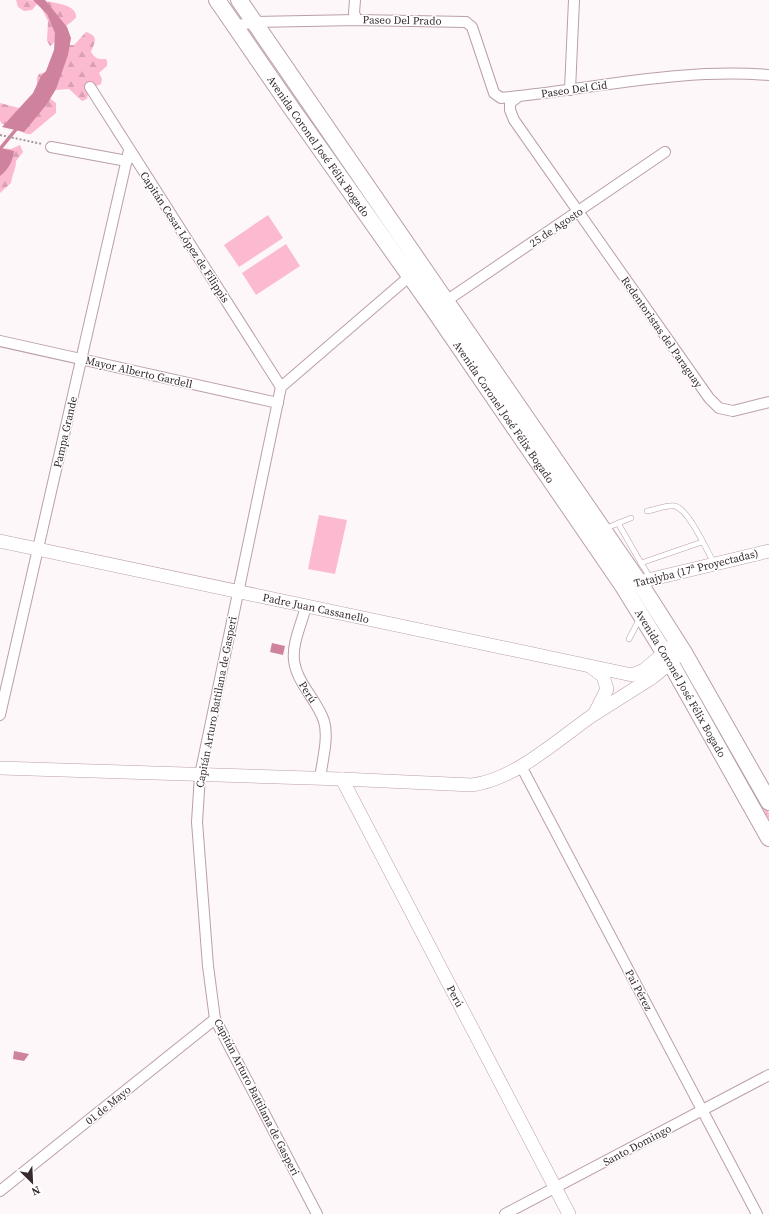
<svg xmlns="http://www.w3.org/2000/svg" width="769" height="1214" viewBox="0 0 769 1214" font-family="'Source Serif 4',serif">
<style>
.green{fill:url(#green-dots)}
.forest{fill:url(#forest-firs)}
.pitch{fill:#fcbad0}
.water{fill:#ce829e}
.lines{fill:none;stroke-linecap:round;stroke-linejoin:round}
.stream{stroke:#ce829e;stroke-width:3.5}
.service-casing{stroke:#bb9fa8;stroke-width:6}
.minor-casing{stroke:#bb9fa8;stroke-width:12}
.tertiary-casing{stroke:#bb9fa8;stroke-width:14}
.primary-casing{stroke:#bb9fa8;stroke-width:18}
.path{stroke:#a0979a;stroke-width:2;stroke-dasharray:2 2;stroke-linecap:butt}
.service{stroke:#fff;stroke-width:5}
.minor{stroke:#fff;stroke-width:10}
.tertiary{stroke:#fff;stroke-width:13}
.primary{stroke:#fff;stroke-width:16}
.labels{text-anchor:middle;stroke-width:3;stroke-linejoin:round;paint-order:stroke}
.street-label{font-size:11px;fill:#372b2f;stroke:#fff}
</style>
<defs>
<pattern id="green-dots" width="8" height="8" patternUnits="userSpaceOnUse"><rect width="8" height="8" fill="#fcbad0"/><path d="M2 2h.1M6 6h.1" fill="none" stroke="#d9a0b3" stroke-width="1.8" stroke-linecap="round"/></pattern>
<pattern id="forest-firs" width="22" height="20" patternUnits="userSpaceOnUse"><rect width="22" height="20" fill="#fcbad0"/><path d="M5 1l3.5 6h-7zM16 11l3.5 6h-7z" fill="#d9a0b3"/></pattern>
</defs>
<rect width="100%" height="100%" fill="#fdf7f9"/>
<path class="green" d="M680,663h3l86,150v7z"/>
<g class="forest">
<path d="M16,0c13,0 64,0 60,18l-10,8 -14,19 -2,1 -3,-5 1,-20 -7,-14 -4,-3 -5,6 -8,1 -6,-4z"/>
<path d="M86,32c14,4 8,12 5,20 4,7 7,7 15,7l1,2v5l-8,7 3,6 -1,5 -12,5 -2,10 -5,2 -13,-12 -13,1 -19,-4v-8l2,-4 7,-2 23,-27h5z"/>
<path d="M48,97l8,6v10l-25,21c-7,2 -18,-10 -29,-10l-2,-3v-18l19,5z"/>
<path d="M20,145l3,7 -7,9c0,8 -4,14 -5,22l-11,10v-45l11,1z"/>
</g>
<g class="pitch">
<path d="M268,215l15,23 -44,29 -15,-22z"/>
<path d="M286,244l14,22 -44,29 -14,-22z"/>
<path d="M319,515l28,5 -12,54 -27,-5z"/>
</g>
<g class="water">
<path d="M33,0h12l22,27 4,11 -3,17 -12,34 -9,15 -23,28 -22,-5 31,-34 8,-17 5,-5 8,-21 1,-17 -8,-19z"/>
<path d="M0,148l14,3c-1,10 -6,19 -14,25z"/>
<path d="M272,643l13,3 -2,9 -13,-3z"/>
<path d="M14,1051l15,3 -5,7 -11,-2z"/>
</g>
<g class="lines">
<path class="stream" d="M0,149l18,-22"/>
<defs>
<g id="service">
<path d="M647,511c8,-1 21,-7 28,-5 14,4 31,43 39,57"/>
<path d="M618,523l23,40 61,-21"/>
<path d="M604,529l27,-11"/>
<path d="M641,563l10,16"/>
<path d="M629,639l11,-21"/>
</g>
<g id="minor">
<path d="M355,0l-1,13 3,7"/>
<path d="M235,26l19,-4 103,-2 109,2 6,5 22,66 7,5 18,-2"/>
<path d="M769,75c-84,-7 -168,12 -250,21l-9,7v7l4,10 195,278 10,10 14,3 36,-9"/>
<path d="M90,87l191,300"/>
<path d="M570,90l4,-90"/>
<path d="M51,147l76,14"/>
<path d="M446,301l219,-149"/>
<path d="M0,341l278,62"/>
<path id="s1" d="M306,606c-4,17 -14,37 -12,54 2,22 23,40 30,61 5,17 -2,40 -4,58"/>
<path d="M0,715l129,-565"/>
<path d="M521,766l236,448"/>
<path d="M0,1191l215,-172"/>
<path d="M317,1214l-102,-195 -7,-53 -11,-144 3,-47 81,-388 129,-111"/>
<path d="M505,1214l264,-139"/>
</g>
<g id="tertiary">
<path id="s2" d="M0,541l632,134 12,-5 33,-28"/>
<path d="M631,584l138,-33"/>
<path d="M591,667l12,9 4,13 -12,24"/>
<path d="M0,768l342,11 130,6c44,-6 85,-45 121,-70 19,-12 38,-24 57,-36 12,-8 22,-19 33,-28"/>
<path id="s3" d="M342,779l227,435"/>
</g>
<g id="primary">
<path id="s4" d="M217,0l75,109 142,201 189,276 47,76 99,176"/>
<path d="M239,0l400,582 44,69 86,151"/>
</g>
</defs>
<use href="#service" class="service-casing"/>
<use href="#minor" class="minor-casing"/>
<use href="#tertiary" class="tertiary-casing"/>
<use href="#primary" class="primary-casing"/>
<path class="path" d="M0,135l42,9"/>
<use href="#service" class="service"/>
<use href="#minor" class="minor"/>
<use href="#tertiary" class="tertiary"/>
<use href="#primary" class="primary"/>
</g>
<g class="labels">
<g class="street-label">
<text transform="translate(402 20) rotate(1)" y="4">Paseo Del Prado</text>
<text transform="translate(574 89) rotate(-8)" y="4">Paseo Del Cid</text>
<text dy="4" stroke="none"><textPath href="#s4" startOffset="178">Avenida Coronel José Félix Bogado</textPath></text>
<text transform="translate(556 227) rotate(-34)" y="4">25 de Agosto</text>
<text transform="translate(185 237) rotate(57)" y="4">Capitán Cesar López de Filippis</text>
<text transform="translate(662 332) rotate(55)" y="4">Redentoristas del Paraguay</text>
<text transform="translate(139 372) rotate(13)" y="4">Mayor Alberto Gardell</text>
<text dy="4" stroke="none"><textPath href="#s4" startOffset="502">Avenida Coronel José Félix Bogado</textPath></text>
<text transform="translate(65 432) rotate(-77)" y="4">Pampa Grande</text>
<text transform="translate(696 568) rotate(-14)" y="4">Tatajyba (17ª Proyectadas)</text>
<text dy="4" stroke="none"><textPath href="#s2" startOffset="323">Padre Juan Cassanello</textPath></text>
<text dy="4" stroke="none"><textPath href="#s4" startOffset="826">Avenida Coronel José Félix Bogado</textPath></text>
<text dy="4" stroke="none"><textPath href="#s1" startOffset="91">Perú</textPath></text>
<text transform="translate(216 702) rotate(-79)" y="4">Capitán Arturo Battilana de Gasperi</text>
<text transform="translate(639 990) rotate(62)" y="4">Pai Pérez</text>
<text dy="4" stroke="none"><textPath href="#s3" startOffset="245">Perú</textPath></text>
<text transform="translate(257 1097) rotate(63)" y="4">Capitán Arturo Battilana de Gasperi</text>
<text transform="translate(108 1105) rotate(-39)" y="4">01 de Mayo</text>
<text transform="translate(637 1145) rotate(-28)" y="4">Santo Domingo</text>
</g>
</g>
<g transform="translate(32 1182) rotate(156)" stroke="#ffffff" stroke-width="3" paint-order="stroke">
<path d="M0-3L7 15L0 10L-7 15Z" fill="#372b2f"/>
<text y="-6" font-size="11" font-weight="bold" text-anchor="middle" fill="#372b2f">N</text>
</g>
</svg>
